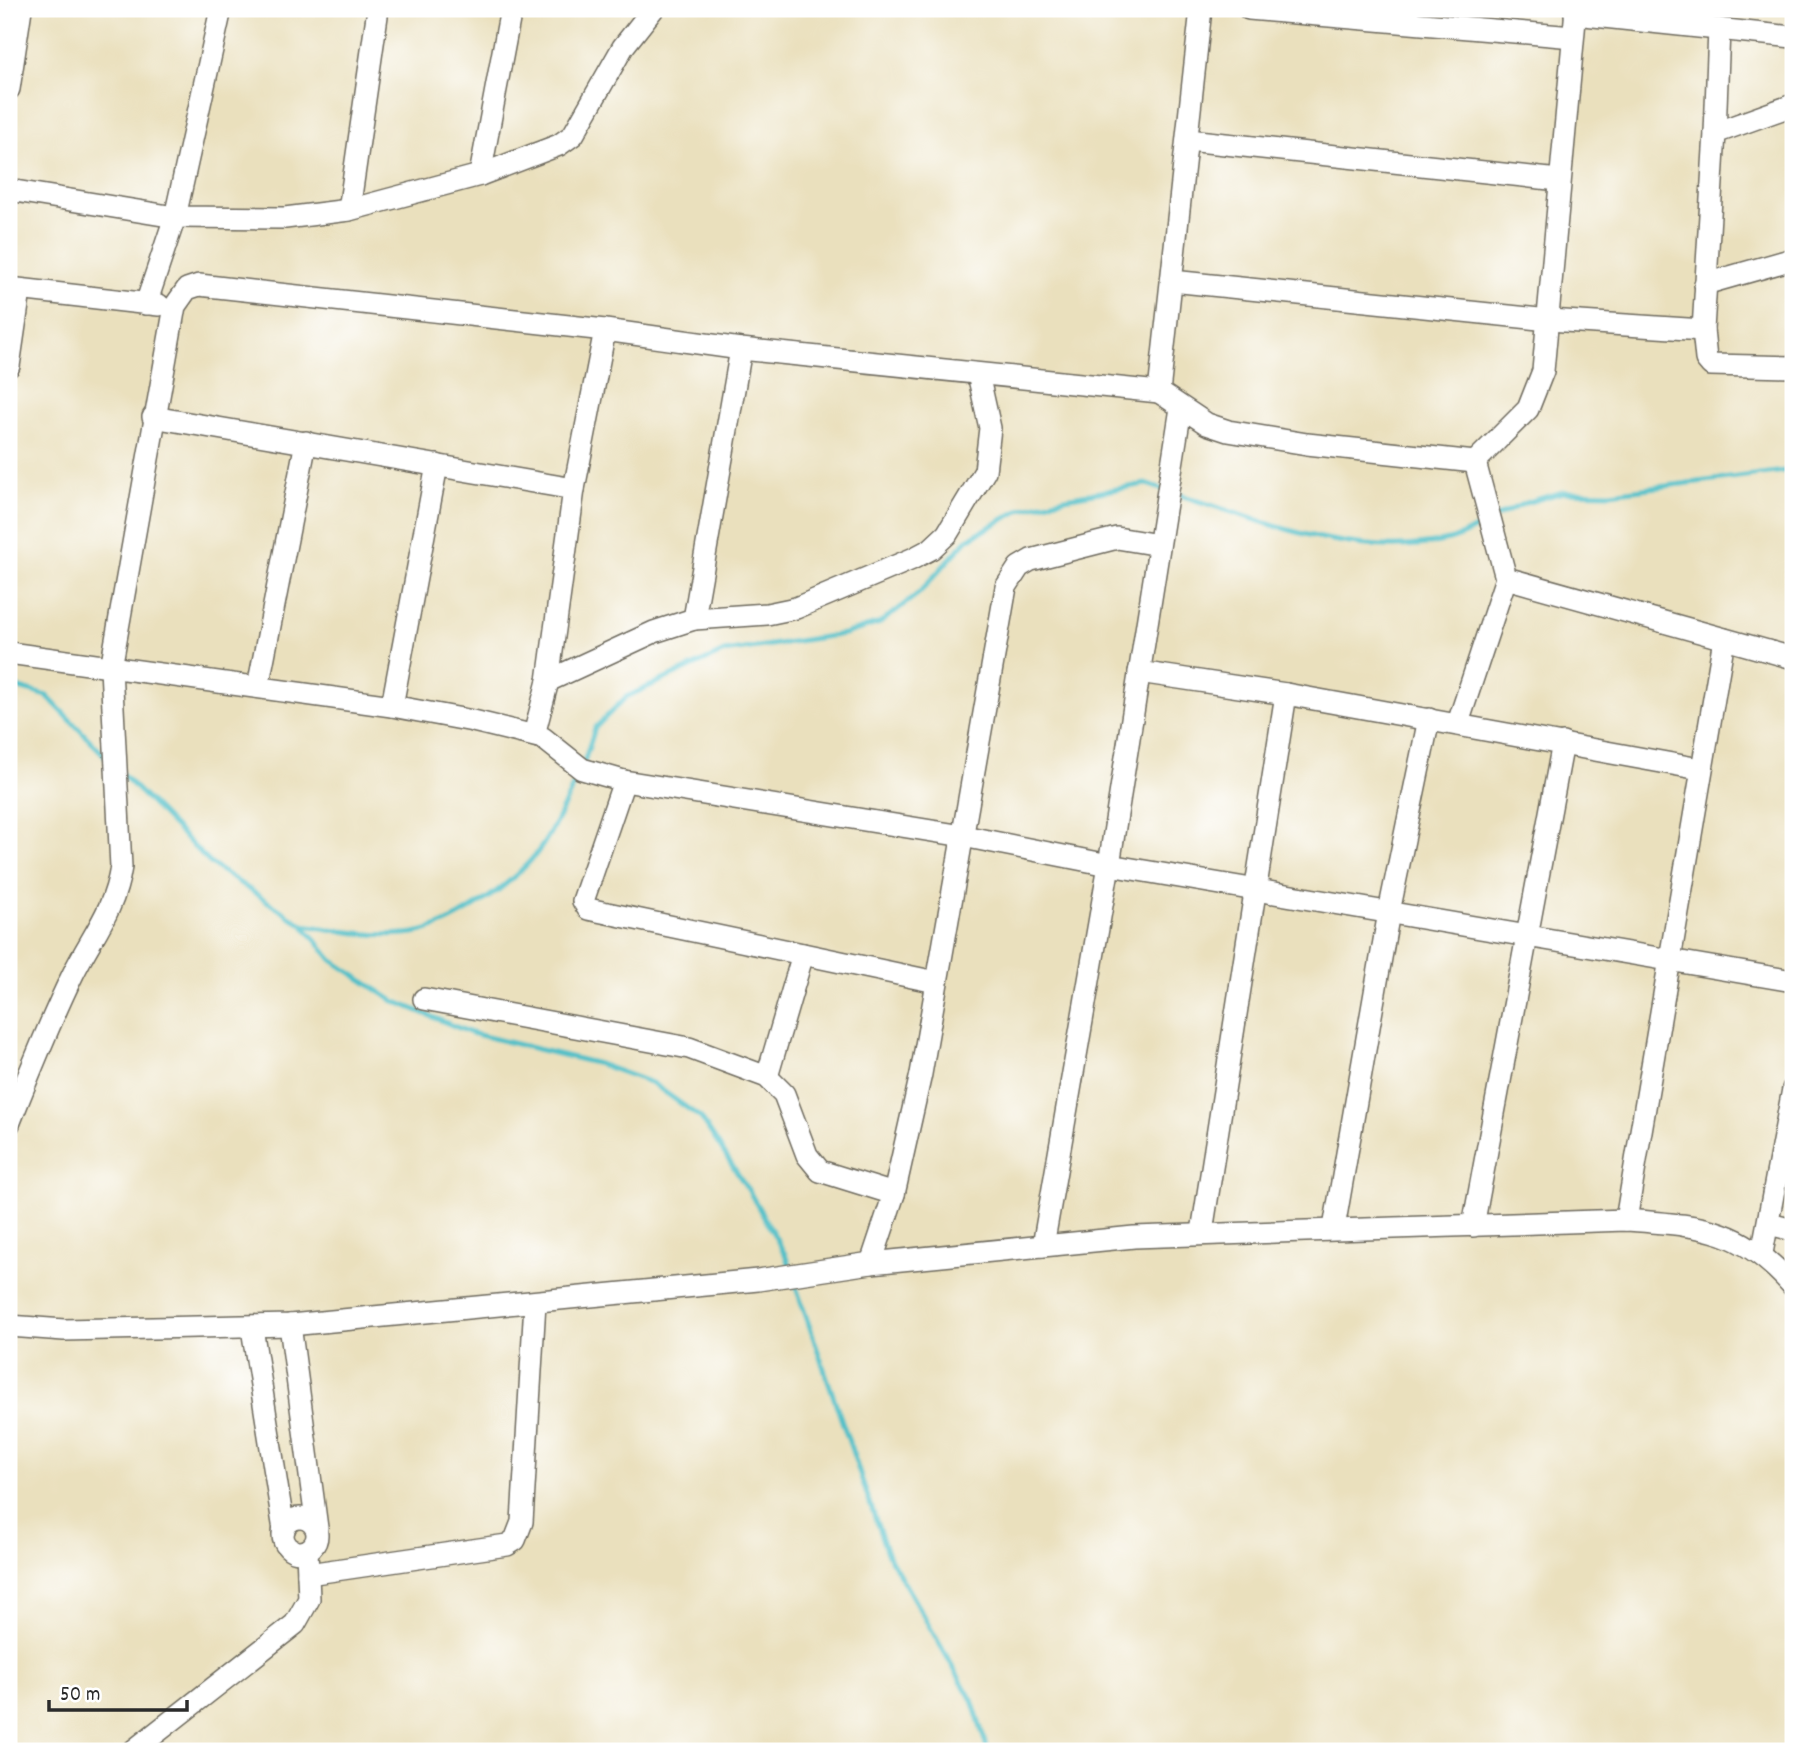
<svg xmlns="http://www.w3.org/2000/svg" width="1802" height="1760" viewBox="0 0 1802 1760" font-family="Dekko,sans-serif">
<style>
.lines{fill:none;stroke-linecap:round;stroke-linejoin:round}
.stream{stroke:#52c0c8;stroke-width:5}
.minor-casing{stroke:#6e6a5e;stroke-width:24}
.minor{stroke:#fff;stroke-width:21}
</style>
<rect width="100%" height="100%" fill="#fff"/>
<filter id="ink" filterUnits="userSpaceOnUse"><feTurbulence type="fractalNoise" baseFrequency=".0143" numOctaves="2"/><feDisplacementMap in="SourceGraphic" scale="14" xChannelSelector="R" yChannelSelector="G"/><feConvolveMatrix kernelMatrix="1 2 1 2 8 2 1 2 1" color-interpolation-filters="sRGB"/></filter>
<filter id="wash" filterUnits="userSpaceOnUse"><feTurbulence type="fractalNoise" baseFrequency=".00686" numOctaves="4" result="noise"/><feDisplacementMap in="SourceGraphic" scale="28" xChannelSelector="R" yChannelSelector="G"/><feGaussianBlur stdDeviation="1.57" result="paint"/><feColorMatrix in="noise" values="0 0 0 0 0 0 0 0 0 0 0 0 0 0 0 0 0 1.4 0 .05"/><feComposite in="paint" operator="in"/></filter>
<g filter="url(#wash)">
<rect width="100%" height="100%" fill="#eae0bd"/>
<g class="lines">
<g class="stream">
<path d="M1174,493c89,28 180,69 275,47 13,-3 26,-12 38,-18"/>
<path d="M1496,517l29,-14 38,-11 47,1 183,-23"/>
<path d="M9,685l38,11 62,64"/>
<path d="M584,762l11,-34 31,-31 98,-45 120,-18 36,-11 39,-30 49,-54 54,-30 43,-11 81,-14 18,6"/>
<path d="M123,775l88,89 92,61 29,35 60,40 79,33 128,31 53,19 49,35 48,73 36,63 6,17"/>
<path d="M303,925c34,5 67,12 102,9 43,-2 113,-52 137,-88 15,-22 25,-48 37,-72"/>
<path d="M794,1281l93,272 85,147 16,51"/>
</g>
</g>
</g>
<g filter="url(#ink)">
<g class="lines">
<defs>
<g id="minor">
<path d="M1201,9l-42,383 48,32 21,7 79,13 168,18"/>
<path d="M1249,9l324,28"/>
<path d="M1575,14l218,23"/>
<path d="M9,89l12,-80"/>
<path d="M1793,105l-78,28 -12,197 3,29 5,6 82,2"/>
<path d="M1715,133l4,-104"/>
<path d="M1188,140l371,40"/>
<path d="M480,175l31,-166"/>
<path d="M9,190l166,27 110,1 64,-8 131,-35 79,-30 14,-10 50,-88 30,-38"/>
<path d="M349,210l29,-201"/>
<path d="M1172,281l377,39 154,10"/>
<path d="M1705,284l88,-25"/>
<path d="M9,288l150,17"/>
<path d="M146,304l29,-87 46,-208"/>
<path d="M9,366l11,-75"/>
<path d="M153,417l421,72"/>
<path d="M1475,462l53,-53 15,-38 33,-362"/>
<path d="M1475,462l31,116 287,80"/>
<path d="M694,619l73,-5 29,-6 116,-49 19,-10 16,-15 38,-63 5,-43 -12,-54"/>
<path d="M9,653l383,53 81,15 70,17 39,31 42,12 339,55 146,29 684,116"/>
<path d="M1139,672l147,22 414,75"/>
<path d="M548,681l106,-49 40,-13 47,-270"/>
<path d="M258,687l48,-245"/>
<path d="M392,706l45,-241"/>
<path d="M1458,723l48,-145"/>
<path d="M534,735l14,-54 26,-192 31,-159"/>
<path d="M624,781l-41,120 5,8 348,73"/>
<path d="M424,999l265,49 78,29 17,17 23,61 13,16 74,23"/>
<path d="M767,1077l36,-123"/>
<path d="M9,1124c20,-50 40,-101 64,-150 19,-39 41,-62 48,-107l-10,-199 64,-362 12,-17 12,-4 406,45 136,19 418,43"/>
<path d="M1626,1220l98,-581"/>
<path d="M1769,1224l24,6"/>
<path d="M1473,1226l90,-483"/>
<path d="M1334,1228l55,-316 40,-193"/>
<path d="M1202,1232l84,-538"/>
<path d="M1043,1246l66,-381 72,-457"/>
<path d="M1762,1253l31,-164"/>
<path d="M871,1263l23,-69 27,-120 85,-487 13,-20 12,-7 86,-22 42,7"/>
<path d="M290,1325l27,203"/>
<path d="M9,1326l55,4 226,-5 468,-45 113,-17 263,-26 492,-17c76,6 114,6 167,66"/>
<path d="M252,1328l32,202"/>
<circle cx="300" cy="1535" r="17"/>
<path d="M308,1574l199,-29 8,-5 7,-18 13,-219"/>
<path d="M133,1751l162,-127 14,-25 -2,-48"/>
</g>
</defs>
<use href="#minor" class="minor-casing"/>
<use href="#minor" class="minor"/>
</g>
</g>
<rect width="1802" height="1760" fill="none" stroke="#fff" stroke-width="35"/>
<path d="M49 1700v10h138v-10" fill="none" stroke="#2b2b2b" stroke-width="3.5"/>
<text x="60" y="1700" font-size="21" fill="#2b2b2b" stroke="#ffffff" stroke-width="5" paint-order="stroke">50 m</text>
</svg>
